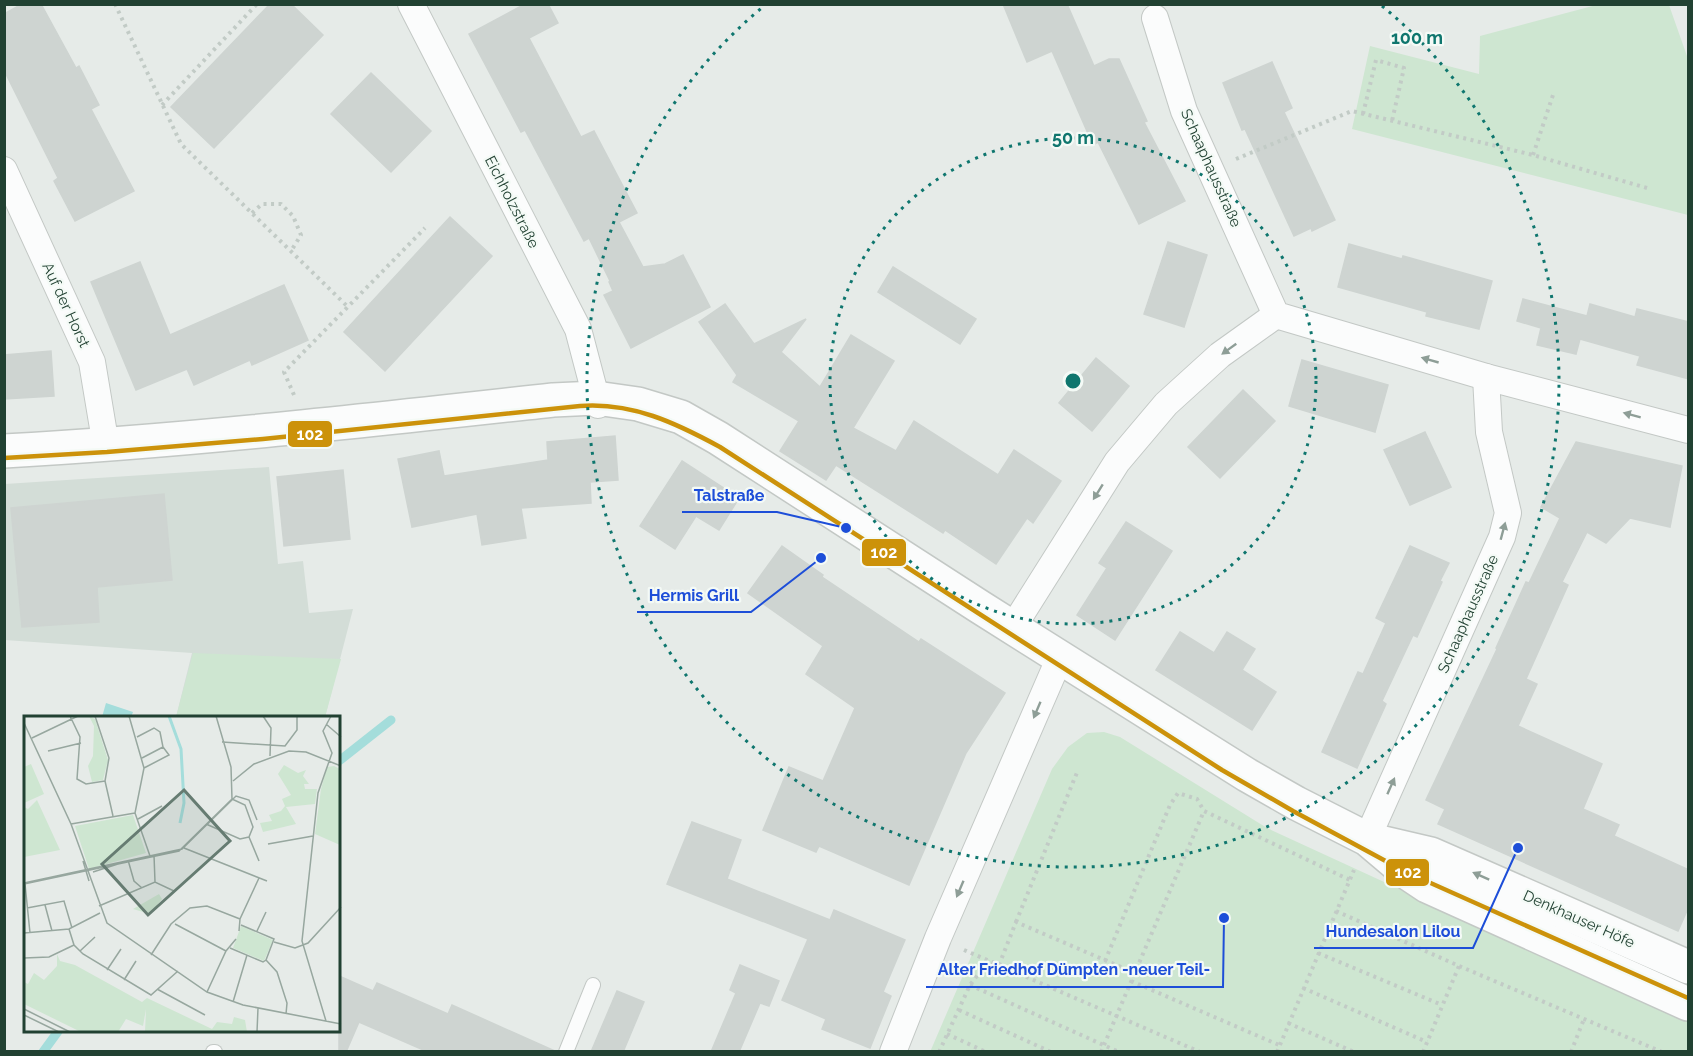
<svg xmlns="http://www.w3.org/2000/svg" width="1693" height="1056" viewBox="0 0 1693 1056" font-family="Raleway,sans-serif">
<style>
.built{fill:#d3ddd7}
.green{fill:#cee6d1}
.water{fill:#a4dddb}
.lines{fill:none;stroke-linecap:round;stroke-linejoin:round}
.stream{stroke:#a4dddb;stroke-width:9}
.building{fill:#ced4d1;stroke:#ced4d1;stroke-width:1.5}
.service-casing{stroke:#c3c8c5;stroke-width:16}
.minor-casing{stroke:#c3c8c5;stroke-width:28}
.tertiary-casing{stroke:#c3c8c5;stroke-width:36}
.path{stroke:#c2cbc6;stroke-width:4;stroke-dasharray:3 4.5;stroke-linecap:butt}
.service{stroke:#fbfcfc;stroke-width:14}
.minor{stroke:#fbfcfc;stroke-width:26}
.tertiary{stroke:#fbfcfc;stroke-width:33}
.tram-1-casing{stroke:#f4faf6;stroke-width:9}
.tram-1{stroke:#cc920a;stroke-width:4.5}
.oneway{fill:#8e9e97}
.ring{fill:none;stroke:#0f766e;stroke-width:3;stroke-dasharray:3 6}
.labels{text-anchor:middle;stroke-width:4.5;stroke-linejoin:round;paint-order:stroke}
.street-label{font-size:15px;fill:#214132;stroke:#f4faf6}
.inset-river{fill:none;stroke:#a4dddb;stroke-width:3}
.inset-road{fill:none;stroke:#97a79f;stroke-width:1.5}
.view{fill:#667c72;fill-opacity:0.15;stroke:#667c72;stroke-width:3}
.inset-edge{fill:none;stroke:#214132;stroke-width:3}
.centre{fill:#0f766e;stroke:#f4faf6;stroke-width:3}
.ring-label{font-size:18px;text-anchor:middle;font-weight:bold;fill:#0f766e;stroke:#f4faf6;stroke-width:4.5;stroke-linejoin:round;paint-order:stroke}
.leader{fill:none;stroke:#1d4ed8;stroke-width:2}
.callout-dot{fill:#1d4ed8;stroke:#f4faf6;stroke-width:2}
.callout-label{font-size:16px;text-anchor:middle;font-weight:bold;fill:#1d4ed8;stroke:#f4faf6;stroke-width:4.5;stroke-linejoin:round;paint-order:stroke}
.line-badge{stroke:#f4faf6;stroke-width:2}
.badge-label{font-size:16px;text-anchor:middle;font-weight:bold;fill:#fff}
</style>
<rect width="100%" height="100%" fill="#e6ebe8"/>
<path class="built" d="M269,467l9,97 25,-3 6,52 44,-4 -28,108h-149l16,-64 -187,-13v-156z"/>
<g class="green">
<path d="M1600,4l69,1 19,54v156l-336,-86 18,-83 109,28 1,-38z"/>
<path d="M193,653l148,6 -16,58h-149z"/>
<path d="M1104,732l16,5 147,91 421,194v30h-758l122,-283 16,-22 19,-14z"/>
</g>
<path class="water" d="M106,703l27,9 -2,5h-29z"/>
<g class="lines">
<g class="stream">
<path d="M339,761l52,-41"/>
<path d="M43,1052l16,-22"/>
</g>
</g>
<g class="building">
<path d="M22,4h19l35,64 3,-2 20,39 -8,4 43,82 -59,30 -21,-40 4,-3 -54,-108v-56z"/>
<path d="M270,4h21l32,31 -109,113 -43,-41z"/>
<path d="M525,4h23l10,19 -29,15 52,99 13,-6 43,82 -18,9 24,45 22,-3 18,-9 27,52 -79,41 -27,-53 9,-4 -4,-9 1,-1 -21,-43 -5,3 -59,-111 -4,2 -52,-98z"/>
<path d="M1003,4h64l27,62 15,-7h10l28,62 -3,1 41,79 -46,23 -41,-82 -5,3 -41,-94 -25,11z"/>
<path d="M1272,62l20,46 -8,4 51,108 -23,11 -1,-3 -17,8 -49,-107 -3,1 -19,-47z"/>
<path d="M371,73l60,58 -40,41 -60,-58z"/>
<path d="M450,217l42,39 -107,115 -41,-39z"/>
<path d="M1168,242l39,13 -23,72 -40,-13z"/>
<path d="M1349,244l53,15 1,-3 89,25 -13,48 -53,-13 1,-4 -89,-25z"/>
<path d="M140,262l30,73 114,-50 24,55 -56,25 -2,-5 -56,25 -7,-16 -51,21 -45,-108z"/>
<path d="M893,267l83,52 -16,25 -82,-52z"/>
<path d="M1523,299l64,17 3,-12 45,13 2,-8 52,13v57l-52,-14 3,-9 -60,-17 -4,15 -39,-9 4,-17 -24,-7z"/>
<path d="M725,304l29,40 52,-25 -25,33 39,35 31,-52 43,26 -41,67 43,23 18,-30 84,54 16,-25 47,31 -28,42 -6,-5 -31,46 -51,-34 -2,3 -107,-68 -10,15 -46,-29 19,-30 -66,-39 4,-7 -38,-53z"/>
<path d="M51,351l3,45 -50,3v-44z"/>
<path d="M1096,358l33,28 -37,45 -33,-28z"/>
<path d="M1302,360l86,25 -13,47 -86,-26z"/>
<path d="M1243,390l32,31 -55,57 -32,-31z"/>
<path d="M1425,432l26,55 -41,18 -26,-55z"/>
<path d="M615,436l3,44 -28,2 1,21 -70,5 5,30 -44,7 -5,-31 -65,13 -14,-68 41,-8 5,25 104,-16 -1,-18z"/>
<path d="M1576,442l106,24 -12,61 -40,-9 -24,25 -19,-11 -25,50 6,3 -42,94 11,5 -19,42 84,38 -19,45 36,16 -5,11 75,34v36l-11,25 -240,-107 7,-15 -19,-9 71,-151 -1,-1 30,-66 3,1 31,-65 -19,-11z"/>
<path d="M682,461l57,37 -20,32 -23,-14 -21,33 -35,-23z"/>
<path d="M343,470l7,69 -66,7 -7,-69z"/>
<path d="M164,494l8,86 -75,7 2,35 -77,5 -11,-119z"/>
<path d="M1126,522l46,29 -57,89 -38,-25 30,-47 -8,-5z"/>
<path d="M782,546l41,29 -1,2 97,65 2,-3 84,54 -39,60 -57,132 -90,-39 -3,6 -53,-22 26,-63 34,14 32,-73 -49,-34 17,-28 -75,-53z"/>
<path d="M1410,546l39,17 -9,18 2,1 -25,55 -4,-2 -31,66 4,3 -29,64 -35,-16 36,-80 5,2 23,-51 -10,-5z"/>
<path d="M1180,632l34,21 13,-21 28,17 -13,21 34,22 -24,38 -96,-60z"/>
<path d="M692,822l49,18 -14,39 103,41 4,-10 71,30 -22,52 8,4 -21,52 -48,-19 4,-10 -44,-19 26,-61 -141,-55z"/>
<path d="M740,965l39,16 -10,25 -9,-3 -21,49h-28l25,-59 -6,-3z"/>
<path d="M339,976l34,15 4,-8 71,31 4,-9 105,47h-129l-69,-30 -13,30h-7z"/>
<path d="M617,991l27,11 -21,50h-32z"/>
</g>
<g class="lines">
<defs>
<g id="service">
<path d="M213,1052h2"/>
<path d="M566,1052l27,-67"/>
</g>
<g id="minor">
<path d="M411,4l167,325 20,76"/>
<path d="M1155,18l29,93 92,204 210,62 202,53"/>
<path d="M4,170l88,192 14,84"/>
<path d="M1013,627l104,-165 49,-58 54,-49 56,-40"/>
<path d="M1367,839l135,-302 6,-24 -19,-81 -3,-55"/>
<path d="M893,1052l45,-114 122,-281"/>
</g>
<g id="tertiary">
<path d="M4,451c184,-10 366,-31 549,-51l43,-2 42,6 43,13 37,21 262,169 267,168 49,28 71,36 39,33 21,14 261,118"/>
<path d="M1371,840l60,14 257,113"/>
</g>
</defs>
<use href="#service" class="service-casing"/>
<use href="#minor" class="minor-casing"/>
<use href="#tertiary" class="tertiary-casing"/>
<g class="path">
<path d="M115,4l66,140 167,163"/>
<path d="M162,105l95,-101"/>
<path d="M1363,114l13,-54 28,8 -12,53"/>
<path d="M1533,155l20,-60"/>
<path d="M1236,159l116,-48 181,44 114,33"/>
<path d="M252,213l10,-9h19l12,12 8,19 -10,16"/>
<path d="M294,395l-10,-23 141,-144"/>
<path d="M1336,911l123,55 203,86"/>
<path d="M1016,922l62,-152"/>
<path d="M964,950l236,102"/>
<path d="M1318,953l124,52"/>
<path d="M1105,961l65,-156 8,-12 19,6 7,12 146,69"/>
<path d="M999,965l17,-43 119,51"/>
<path d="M1131,981l148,64"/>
<path d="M970,985l149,67"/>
<path d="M1303,988l124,54"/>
<path d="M959,1010l92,42"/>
<path d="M1288,1023l66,29"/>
<path d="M947,1034l39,18"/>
<path d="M939,1052l31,-67 19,-25"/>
<path d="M1101,1052l103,-241"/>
<path d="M1277,1052l77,-182"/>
<path d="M1423,1052l36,-86"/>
<path d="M1571,1052l13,-33"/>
</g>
<use href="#service" class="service"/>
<use href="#minor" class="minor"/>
<use href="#tertiary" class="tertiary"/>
<defs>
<path id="tram-1" d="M4,458l103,-6 156,-13 317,-33c52,-4 96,17 140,41l502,323 71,41 113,61 282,126"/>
</defs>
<use href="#tram-1" class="tram-1-casing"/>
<use href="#tram-1" class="tram-1"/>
</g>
<defs><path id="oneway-solid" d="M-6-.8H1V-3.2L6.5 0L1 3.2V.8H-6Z" transform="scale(1.5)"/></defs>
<g class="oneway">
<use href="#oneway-solid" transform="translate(1229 349) rotate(144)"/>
<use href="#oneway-solid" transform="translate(1430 360) rotate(-164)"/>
<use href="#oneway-solid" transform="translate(1632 415) rotate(-165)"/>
<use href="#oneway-solid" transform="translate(1098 492) rotate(122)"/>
<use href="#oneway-solid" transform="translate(1503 531) rotate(-75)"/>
<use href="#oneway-solid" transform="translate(1037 710) rotate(113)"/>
<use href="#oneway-solid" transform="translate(1391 786) rotate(-66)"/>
<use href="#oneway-solid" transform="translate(1481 876) rotate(-156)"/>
<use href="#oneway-solid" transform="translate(960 889) rotate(113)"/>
</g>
<g class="ring">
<circle cx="1073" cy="381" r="243"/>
<path d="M1382 6A486 486 0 1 1 764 6"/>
</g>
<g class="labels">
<g class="street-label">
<text transform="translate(1211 168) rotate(66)" y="5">Schaaphausstraße</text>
<text transform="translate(512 202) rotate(63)" y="5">Eichholzstraße</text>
<text transform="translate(66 305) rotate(65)" y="5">Auf der Horst</text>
<text transform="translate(1468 614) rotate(-66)" y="5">Schaaphausstraße</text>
<text transform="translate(1579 919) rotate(24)" y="5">Denkhauser Höfe</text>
</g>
</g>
<g transform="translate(24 716)">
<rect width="316" height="316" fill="#e6ebe8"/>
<path d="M65,0l6,3 13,41 -5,20 -11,2 -4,-16 5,-10 1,-30zM7,48l13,30 -20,9v-36zM260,49l14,8 8,-3 -3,6 6,8h-5l1,5h12l-2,15 -29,3 10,17 -33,8 -3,-9 12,-2 -3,-6 12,-4 4,-5 -3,-7 9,-4 -13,-21zM310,50l6,3v76l-25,-11 6,-45 6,-22zM13,84l23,50 -36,7v-50l4,2zM109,99l13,38 -57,16 -14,-43zM135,178l3,5 -12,15 -17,-5zM217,210l32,14 -9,21 -31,-13zM33,238l3,7 15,4 67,37 5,-4 65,31 5,-7 15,2 2,-7 11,3 2,12h-102l1,-23 -3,17 -17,-7 -8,13h-37l-57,-28v-22l4,2 6,-11 10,7 13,-14z" fill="#cee6d1"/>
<path class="inset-river" d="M145,0l12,33 3,54 -4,20"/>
<path class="inset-road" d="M46,0l10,21 -3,42 9,5 19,-3M71,0l14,42 -4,23 8,35M105,0l15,52 -9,45 15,43M192,0l15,51 1,32M239,0l8,12 -1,28M0,7l47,101 36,99 100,69 36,13 98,19M302,8l15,13M113,21l17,-9 6,4 3,15 -21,11M8,22l46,-22M198,26l63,4 12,-16v-14M24,35l33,-8M120,52l25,-13 -6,-8M209,65l21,-17 35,-13 17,1 35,14M208,83l13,6 8,22 -4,10 10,24M114,103l24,-13M47,108l64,-11M182,108l34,15 9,-2M244,128l45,-8M160,132l83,33M130,139l1,27M104,144l6,21 8,7M59,145l6,20M69,156l28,-9M0,167l158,-34 54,-53 13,4 8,20M0,168l155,-33 53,-52M1,168l5,49M21,189l7,26M75,190l56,-24 19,9M3,192l37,-7 8,27M151,208l51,27M45,213l5,16 9,9 68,41 27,-24M215,215l1,-12 19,-41M233,215l9,-19M0,217l45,-4 31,-16M250,226l21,6 13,-5 33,-36M206,232l33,14 3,-2 8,-21 -33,-14M56,235l15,-14M127,239l20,-31 19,-16 17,-2 33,13M0,242l25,-1 25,-12M242,244l11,12 10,31 -1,11M83,254l14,-21M100,264l12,-19M133,273l48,26M183,276l19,-41 10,-12M209,286l14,-47M0,293l46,23M0,299l35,17M302,305l-24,-80 16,-148 14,-40 -9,-22 8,-15M233,316l1,-24"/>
<path class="view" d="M160,74l46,51 -82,74 -46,-51z"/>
<rect width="316" height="316" class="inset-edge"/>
</g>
<circle cx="1073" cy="381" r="9" class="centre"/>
<g class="ring-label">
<text x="1417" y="44">100 m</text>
<text x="1073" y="144">50 m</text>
</g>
<path class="leader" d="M846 528L777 512H682M821 558L751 612H637M1518 848L1473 948H1314M1224 918L1223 987H926"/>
<g class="callout-dot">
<circle cx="846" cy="528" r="6"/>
<circle cx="821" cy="558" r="6"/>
<circle cx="1518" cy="848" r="6"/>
<circle cx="1224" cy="918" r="6"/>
</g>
<g class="callout-label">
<text x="729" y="501">Talstraße</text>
<text x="694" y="601">Hermis Grill</text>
<text x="1393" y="937">Hundesalon Lilou</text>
<text x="1074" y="975">Alter Friedhof Dümpten -neuer Teil-</text>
</g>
<g class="line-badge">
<rect x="287" y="420" width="46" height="28" rx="6" fill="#cc920a"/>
<rect x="861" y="538" width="46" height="29" rx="6" fill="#cc920a"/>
<rect x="1385" y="858" width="45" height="29" rx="6" fill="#cc920a"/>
</g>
<g class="badge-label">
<text x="310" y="440">102</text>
<text x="884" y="558">102</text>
<text x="1408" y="878">102</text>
</g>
<rect width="1693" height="1056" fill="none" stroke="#214132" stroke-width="12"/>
</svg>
